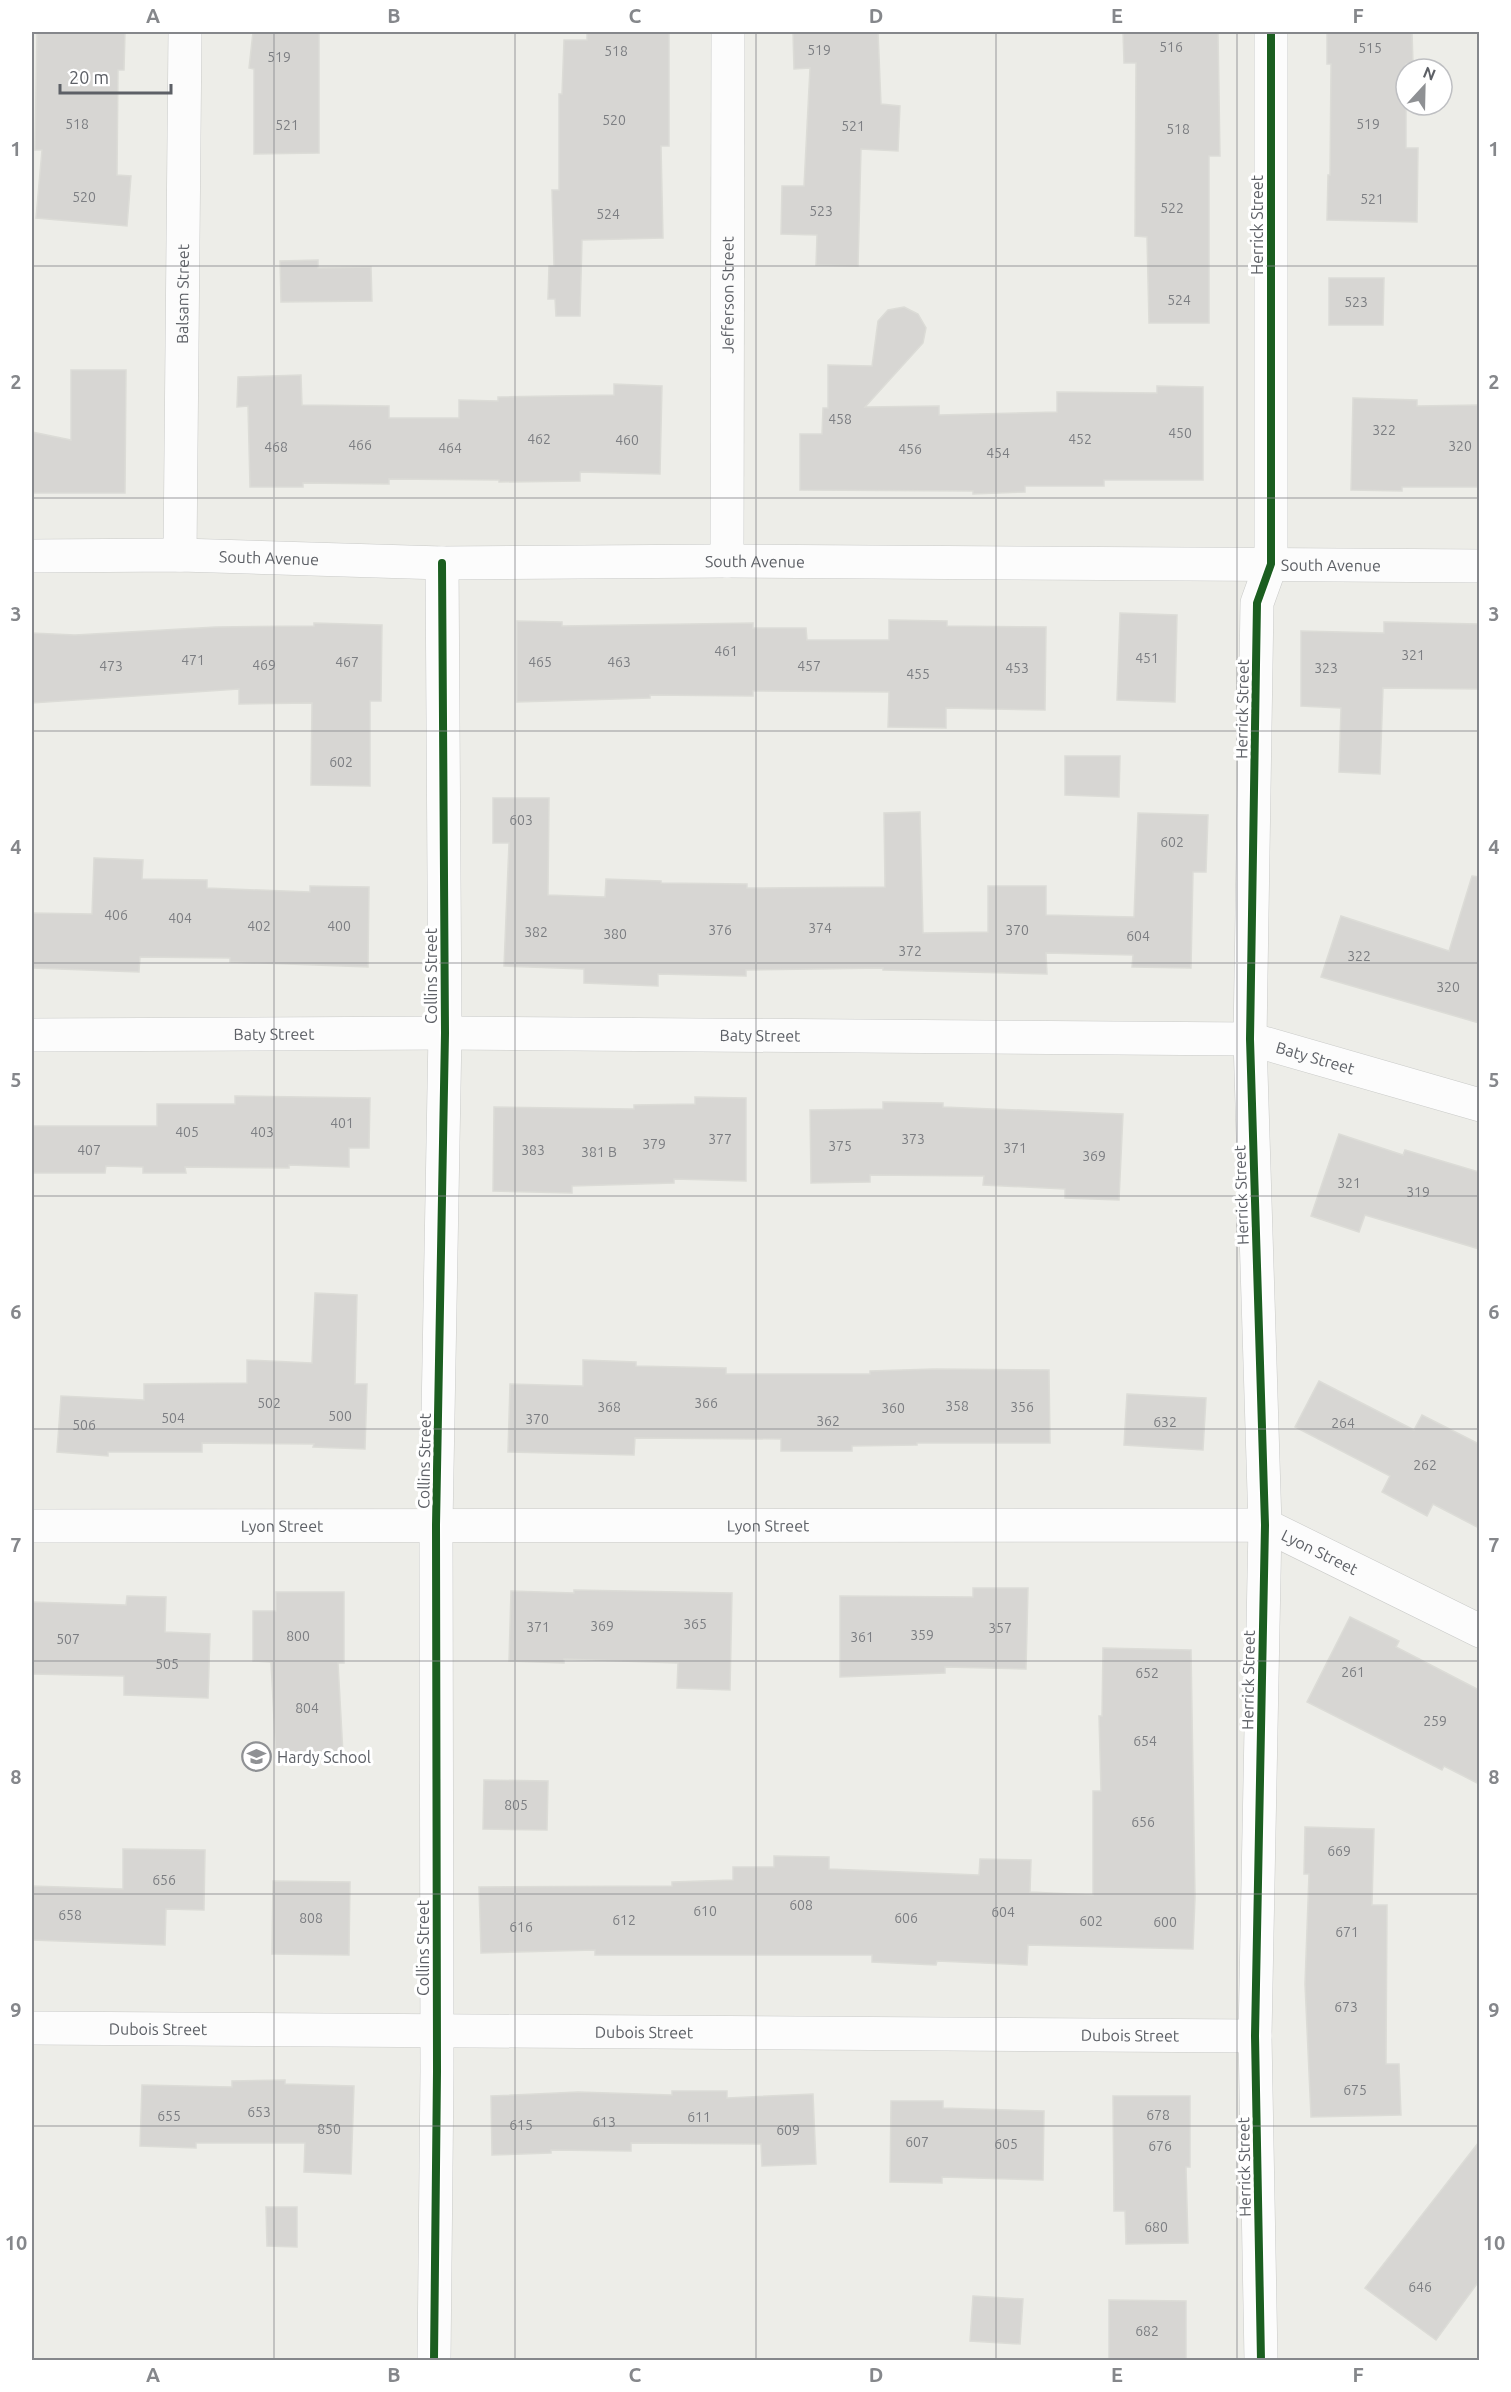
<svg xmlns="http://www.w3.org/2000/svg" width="1511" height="2392" viewBox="0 0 1511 2392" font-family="Ubuntu,sans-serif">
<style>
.building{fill:#d7d6d3;stroke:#dcdcd7;stroke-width:1.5}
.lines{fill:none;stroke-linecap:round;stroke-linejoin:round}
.street-casing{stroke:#c9cac8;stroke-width:34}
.street{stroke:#fcfcfc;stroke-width:33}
.cycleway-casing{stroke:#fff;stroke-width:11}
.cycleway{stroke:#1b5e20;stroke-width:8}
.grid{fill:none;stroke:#85878b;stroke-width:1.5;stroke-opacity:0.55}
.labels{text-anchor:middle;stroke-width:6;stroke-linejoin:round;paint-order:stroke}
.number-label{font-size:14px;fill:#7c7e82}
.street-label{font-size:16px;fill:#5d6066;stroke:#fff}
.poi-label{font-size:16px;fill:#5d6066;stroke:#fff;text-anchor:start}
.neatline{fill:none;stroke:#85878b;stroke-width:2}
.grid-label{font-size:20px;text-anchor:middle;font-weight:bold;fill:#85878b}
</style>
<rect width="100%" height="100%" fill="#edede8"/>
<g class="building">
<path d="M37,32h88l-1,38h-6l-1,105 14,1 -4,50 -91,-8 6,-68h-7z"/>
<path d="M253,32h66v121l-65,1v-85l-5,-1z"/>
<path d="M587,32h82v114h-8l2,92 -81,2 -2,76h-24l-1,-17h-7l1,-33h5l-2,-76h7v-96h3l2,-54h23z"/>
<path d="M793,32h85l3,72 19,2 -2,45 -37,-2 -3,117 -42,-1 1,-30 -36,-1 1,-48h22l6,-118 -16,1z"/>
<path d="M1123,32h95l2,124h-11v167h-60l-2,-86 -12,-1 1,-173h-12z"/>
<path d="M1327,32h85l1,32h-7v84h12l-1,74 -90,-2 1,-45h2l1,-111h-4z"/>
<path d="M318,260v8l53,-1 1,34 -91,1 -1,-41z"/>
<path d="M1329,278h55l-1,47h-54z"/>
<path d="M904,307l14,7 8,14 -3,15 -58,64 74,-1v9l118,-3v-20l100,1v-7l46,1v93h-99v6h-79v6l-52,2v-3l-173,-1v-56h22l1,-26h5v-43l44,1 6,-45 10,-11z"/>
<path d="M71,370h55l-1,123h-93v-61l39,8z"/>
<path d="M301,375l1,30 87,1v12h70v-18l39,1v-4l116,-2v-11l48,2 -2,88 -80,-2v9l-81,1v-2l-110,-1v5l-86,-1v4h-53l-2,-81 -11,1 1,-30z"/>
<path d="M1353,398l64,2v6l62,-1v82h-77v4l-51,-1z"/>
<path d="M1120,613l57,2 -2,87 -58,-2z"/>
<path d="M889,620l58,1v5l99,1 -1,83 -99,-2v20l-58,-1 1,-35 -136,-1v5l-103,-1v3l-133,4v-81l45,1v4l191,-3v5h53l1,12h82z"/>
<path d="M1384,622l95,2v65l-96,-1 -3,86 -41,-2 2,-64 -40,-2v-75l83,2z"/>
<path d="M314,623l68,2 -1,76h-11v85l-59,-1 1,-82 -73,1v-15l-207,14v-70l43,2 141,-8 98,-1z"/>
<path d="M1065,756h55l-1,41 -54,-2z"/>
<path d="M493,798h56l-1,97 57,2 1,-18 55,2v2l86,1v4l138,-1 -1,-74 36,-1 3,121 65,-1v-46h58v29l88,2 4,-104 70,2 -2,57h-13l-2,96 -59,-1 1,-12 -87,-2 1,21 -164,-4v-2l-137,2v6l-88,-2v12l-74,-3v-14l-80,-3 5,-123h-16z"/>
<path d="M94,858l49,2 -1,19 65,1v8l103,4v-6l59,1 -1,80 -138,-5v-4l-90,-1 -1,15 -107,-4v-55l60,1z"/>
<path d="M1472,876l7,1v146l-158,-46 20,-61 108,35z"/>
<path d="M235,1096l135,2 -1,50h-20v19l-60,-2v3l-104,-1 1,6h-43v-6l-37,-1 -1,7h-73v-47h125v-22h78z"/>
<path d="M695,1097l51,1v83l-72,-2v4l-102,3v7l-79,-2 1,-84 140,2v-4l61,-1z"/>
<path d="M883,1102l60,1v4l180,7 -4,86 -54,-2v-9l-82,-4 1,-9 -114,-1v7l-59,1 -1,-73 73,-1z"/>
<path d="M1339,1134l64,21 2,-5 74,22v77l-114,-34 -6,17 -48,-16z"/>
<path d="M315,1293l42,2 -2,89h12l-2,65 -52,-2 1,-3 -112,-1v9h-94v4l-51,-4 4,-56 83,4v-16l103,-1v-23l65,3z"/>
<path d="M583,1360l53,2v4l90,2v6h144v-3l64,-2 115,1 1,73h-133v2l-65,1v5h-71v-12l-146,-1 -1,17 -126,-3 2,-68 73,2z"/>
<path d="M1319,1381l95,49 8,-15 57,29v84l-46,-24 -6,12 -45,-24 8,-16 -95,-49z"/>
<path d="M1127,1394l79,4 -3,52 -79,-5z"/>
<path d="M973,1588h55l-2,81 -81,-2v6l-105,4v-81l133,1z"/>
<path d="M574,1590l158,3 -2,97 -53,-2 1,-25 -114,-4v4l-55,-2 2,-70 63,2z"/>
<path d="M276,1592h68v71h-6l5,91 -67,4 -5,-96 -18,-1v-50h23z"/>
<path d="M127,1596l39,1 -1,35 45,2 -2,64 -84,-3v-19l-92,-2v-72l94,3z"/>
<path d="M1350,1617l49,24 -3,6 83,43v94l-35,-18 -2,4 -135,-68z"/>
<path d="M1103,1648l88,2 4,247 -2,52 -165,-4 -1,20 -90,-4 -1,4 -64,-3v-7h-277v-5l-114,3 -2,-66 193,-1v-4l61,-2v-13h41v-11l55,1v12l150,6 1,-16 51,1 -1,32 63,3v-104h8l-2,-75h3z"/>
<path d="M484,1780l64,1 -1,49 -64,-1z"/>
<path d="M1305,1827l69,2 -2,76h15l-1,159h13l2,51 -90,2 -6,-133 4,-110h-5z"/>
<path d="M123,1849l82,1 -1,60 -38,-1 -1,36 -133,-5v-54l91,3z"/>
<path d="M273,1881l77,1 -1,73 -77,-1z"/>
<path d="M285,2080v4l69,2 -3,88 -47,-2 1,-29h-109v5l-56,-2 2,-61 90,2v-6z"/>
<path d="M672,2091h55v7l86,-4 3,70 -54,2 -1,-22 -130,-1v8l-80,-1v3l-59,2 -1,-59 87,-4 94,3z"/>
<path d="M1113,2096h77v71h-4l2,76 -62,1 -1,-33h-11z"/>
<path d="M891,2101h52v7l101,3 -1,69 -101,-3v6l-52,-1z"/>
<path d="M1479,2142v139l-43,59 -71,-52z"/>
<path d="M266,2207h31v40l-30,-1z"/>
<path d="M973,2296l50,3 -3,45 -50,-3z"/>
<path d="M1109,2300l77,1v60h-77z"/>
</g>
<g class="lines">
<defs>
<g id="street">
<path id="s1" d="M180,555l5,-523"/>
<path id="s2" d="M32,556l148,-1 262,8 285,-2 753,5"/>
<path id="s3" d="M727,561l1,-529"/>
<path id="s4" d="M32,1035l413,-2 805,6 230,66"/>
<path id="s5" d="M32,1526l1233,-1 215,106"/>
<path id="s6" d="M32,2028l1223,8"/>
<path d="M434,2360l3,-289 -1,-546 9,-492 -3,-470"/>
<path d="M1261,2360l-6,-324 10,-511 -15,-486 7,-436 14,-39v-532"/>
</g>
</defs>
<use href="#street" class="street-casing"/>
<use href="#street" class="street"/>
<defs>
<g id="cycleway">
<path d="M434,2360l3,-289 -1,-546 9,-492 -3,-470"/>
<path d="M1261,2360l-6,-324 10,-511 -15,-486 7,-436 14,-39v-532"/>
</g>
</defs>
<use href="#cycleway" class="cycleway-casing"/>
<use href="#cycleway" class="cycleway"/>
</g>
<path class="grid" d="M274,32v2328M515,32v2328M756,32v2328M996,32v2328M1237,32v2328M32,266h1448M32,498h1448M32,731h1448M32,963h1448M32,1196h1448M32,1429h1448M32,1661h1448M32,1894h1448M32,2126h1448"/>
<defs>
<symbol id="school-ring" viewBox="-11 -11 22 22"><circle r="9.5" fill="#fff" stroke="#8f9194" stroke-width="1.5"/><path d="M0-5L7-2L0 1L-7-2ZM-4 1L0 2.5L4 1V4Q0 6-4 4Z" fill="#8f9194"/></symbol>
</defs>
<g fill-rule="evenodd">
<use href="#school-ring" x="240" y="1740" width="33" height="33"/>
</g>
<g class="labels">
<g class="number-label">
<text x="1171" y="52">516</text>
<text x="1370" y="53">515</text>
<text x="819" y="55">519</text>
<text x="616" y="56">518</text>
<text x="279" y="62">519</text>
<text x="614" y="125">520</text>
<text x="77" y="129">518</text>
<text x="1368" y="129">519</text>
<text x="287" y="130">521</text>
<text x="853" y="131">521</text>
<text x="1178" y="134">518</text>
<text x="84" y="202">520</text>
<text x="1372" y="204">521</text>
<text x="1172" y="213">522</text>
<text x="821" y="216">523</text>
<text x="608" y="219">524</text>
<text x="1179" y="305">524</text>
<text x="1356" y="307">523</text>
<text x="840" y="424">458</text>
<text x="1384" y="435">322</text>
<text x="1180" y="438">450</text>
<text x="539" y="444">462</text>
<text x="1080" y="444">452</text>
<text x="627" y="445">460</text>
<text x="360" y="450">466</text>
<text x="1460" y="451">320</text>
<text x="276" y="452">468</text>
<text x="450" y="453">464</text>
<text x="910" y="454">456</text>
<text x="998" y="458">454</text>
<text x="726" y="656">461</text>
<text x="1413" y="660">321</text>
<text x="1147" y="663">451</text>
<text x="193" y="665">471</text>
<text x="347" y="667">467</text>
<text x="540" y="667">465</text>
<text x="619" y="667">463</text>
<text x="264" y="670">469</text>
<text x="111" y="671">473</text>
<text x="809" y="671">457</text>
<text x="1017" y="673">453</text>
<text x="1326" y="673">323</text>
<text x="918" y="679">455</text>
<text x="341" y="767">602</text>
<text x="521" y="825">603</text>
<text x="1172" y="847">602</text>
<text x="116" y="920">406</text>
<text x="180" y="923">404</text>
<text x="259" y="931">402</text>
<text x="339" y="931">400</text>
<text x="820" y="933">374</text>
<text x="720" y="935">376</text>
<text x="1017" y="935">370</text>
<text x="536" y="937">382</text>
<text x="615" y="939">380</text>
<text x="1138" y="941">604</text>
<text x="910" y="956">372</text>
<text x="1359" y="961">322</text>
<text x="1448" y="992">320</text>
<text x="342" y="1128">401</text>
<text x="187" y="1137">405</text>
<text x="262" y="1137">403</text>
<text x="720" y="1144">377</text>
<text x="913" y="1144">373</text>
<text x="654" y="1149">379</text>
<text x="840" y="1151">375</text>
<text x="1015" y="1153">371</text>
<text x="89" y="1155">407</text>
<text x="533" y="1155">383</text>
<text x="599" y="1157">381 B</text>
<text x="1094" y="1161">369</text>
<text x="1349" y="1188">321</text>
<text x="1418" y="1197">319</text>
<text x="269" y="1408">502</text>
<text x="706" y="1408">366</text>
<text x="957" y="1411">358</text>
<text x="609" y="1412">368</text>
<text x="1022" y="1412">356</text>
<text x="893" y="1413">360</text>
<text x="340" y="1421">500</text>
<text x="173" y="1423">504</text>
<text x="537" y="1424">370</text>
<text x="828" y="1426">362</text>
<text x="1165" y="1427">632</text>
<text x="1343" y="1428">264</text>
<text x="84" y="1430">506</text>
<text x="1425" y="1470">262</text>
<text x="695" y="1629">365</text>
<text x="602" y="1631">369</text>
<text x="538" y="1632">371</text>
<text x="1000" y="1633">357</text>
<text x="922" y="1640">359</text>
<text x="298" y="1641">800</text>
<text x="862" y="1642">361</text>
<text x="68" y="1644">507</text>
<text x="167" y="1669">505</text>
<text x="1353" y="1677">261</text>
<text x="1147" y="1678">652</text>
<text x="307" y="1713">804</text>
<text x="1435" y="1726">259</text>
<text x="1145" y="1746">654</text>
<text x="516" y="1810">805</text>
<text x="1143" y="1827">656</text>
<text x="1339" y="1856">669</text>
<text x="164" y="1885">656</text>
<text x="801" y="1910">608</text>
<text x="705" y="1916">610</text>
<text x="1003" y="1917">604</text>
<text x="70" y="1920">658</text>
<text x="311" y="1923">808</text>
<text x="906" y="1923">606</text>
<text x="624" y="1925">612</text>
<text x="1091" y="1926">602</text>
<text x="1165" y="1927">600</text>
<text x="521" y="1932">616</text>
<text x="1347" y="1937">671</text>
<text x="1346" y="2012">673</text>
<text x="1355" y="2095">675</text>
<text x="259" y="2117">653</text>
<text x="1158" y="2120">678</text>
<text x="169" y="2121">655</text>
<text x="699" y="2122">611</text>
<text x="604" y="2127">613</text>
<text x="521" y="2130">615</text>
<text x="329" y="2134">850</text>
<text x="788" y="2135">609</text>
<text x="917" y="2147">607</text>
<text x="1006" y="2149">605</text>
<text x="1160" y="2151">676</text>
<text x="1156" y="2232">680</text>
<text x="1420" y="2292">646</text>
<text x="1147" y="2336">682</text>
</g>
<g class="street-label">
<text transform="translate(1257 225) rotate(-90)" y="6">Herrick Street</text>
<text dy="6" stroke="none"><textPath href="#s1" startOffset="261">Balsam Street</textPath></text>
<text dy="6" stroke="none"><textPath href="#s3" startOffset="266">Jefferson Street</textPath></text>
<text dy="6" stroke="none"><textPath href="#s2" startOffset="237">South Avenue</textPath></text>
<text dy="6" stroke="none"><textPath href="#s2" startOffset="723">South Avenue</textPath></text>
<text dy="6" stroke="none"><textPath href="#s2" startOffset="1299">South Avenue</textPath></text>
<text transform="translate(1242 709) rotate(-89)" y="6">Herrick Street</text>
<text transform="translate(431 976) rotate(-90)" y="6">Collins Street</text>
<text dy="6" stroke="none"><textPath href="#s4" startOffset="242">Baty Street</textPath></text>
<text dy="6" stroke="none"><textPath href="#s4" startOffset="728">Baty Street</textPath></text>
<text dy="6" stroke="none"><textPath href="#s4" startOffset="1286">Baty Street</textPath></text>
<text transform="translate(1241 1195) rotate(-92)" y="6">Herrick Street</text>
<text transform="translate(424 1461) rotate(-89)" y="6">Collins Street</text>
<text dy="6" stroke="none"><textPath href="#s5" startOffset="250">Lyon Street</textPath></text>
<text dy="6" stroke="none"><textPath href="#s5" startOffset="736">Lyon Street</textPath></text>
<text dy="6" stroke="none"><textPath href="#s5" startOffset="1294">Lyon Street</textPath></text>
<text transform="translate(1248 1680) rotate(-89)" y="6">Herrick Street</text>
<text transform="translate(423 1948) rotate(-90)" y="6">Collins Street</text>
<text dy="6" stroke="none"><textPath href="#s6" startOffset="126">Dubois Street</textPath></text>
<text dy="6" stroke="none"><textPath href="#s6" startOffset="612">Dubois Street</textPath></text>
<text dy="6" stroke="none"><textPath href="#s6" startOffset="1098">Dubois Street</textPath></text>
<text transform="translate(1244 2167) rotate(-91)" y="6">Herrick Street</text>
</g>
<g class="poi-label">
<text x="277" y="1763">Hardy School</text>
</g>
</g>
<rect width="1511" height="2392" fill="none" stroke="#ffffff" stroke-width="66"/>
<g transform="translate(1424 87) rotate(22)"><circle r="28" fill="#ffffff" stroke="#bebfc2" stroke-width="1.5"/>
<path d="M0-4.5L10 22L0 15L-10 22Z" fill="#8f9194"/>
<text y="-9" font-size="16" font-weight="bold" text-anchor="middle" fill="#5d6066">N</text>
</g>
<path d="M60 84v9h111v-9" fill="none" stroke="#5d6066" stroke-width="3"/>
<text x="69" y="84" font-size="18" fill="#5d6066" stroke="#ffffff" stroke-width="4.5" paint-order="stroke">20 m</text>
<rect x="33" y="33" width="1445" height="2326" class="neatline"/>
<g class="grid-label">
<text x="153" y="23">A</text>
<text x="394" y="23">B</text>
<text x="635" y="23">C</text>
<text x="876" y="23">D</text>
<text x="1117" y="23">E</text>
<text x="1358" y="23">F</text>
<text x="16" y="156">1</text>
<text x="1494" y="156">1</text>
<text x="16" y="389">2</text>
<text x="1494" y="389">2</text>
<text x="16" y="621">3</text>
<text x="1494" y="621">3</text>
<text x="16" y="854">4</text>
<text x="1494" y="854">4</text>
<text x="16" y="1087">5</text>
<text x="1494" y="1087">5</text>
<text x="16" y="1319">6</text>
<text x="1494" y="1319">6</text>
<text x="16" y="1552">7</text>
<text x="1494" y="1552">7</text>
<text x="16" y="1784">8</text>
<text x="1494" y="1784">8</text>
<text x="16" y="2017">9</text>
<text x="1494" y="2017">9</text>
<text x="16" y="2250">10</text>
<text x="1494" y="2250">10</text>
<text x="153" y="2382">A</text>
<text x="394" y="2382">B</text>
<text x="635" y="2382">C</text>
<text x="876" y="2382">D</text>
<text x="1117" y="2382">E</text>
<text x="1358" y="2382">F</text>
</g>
</svg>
